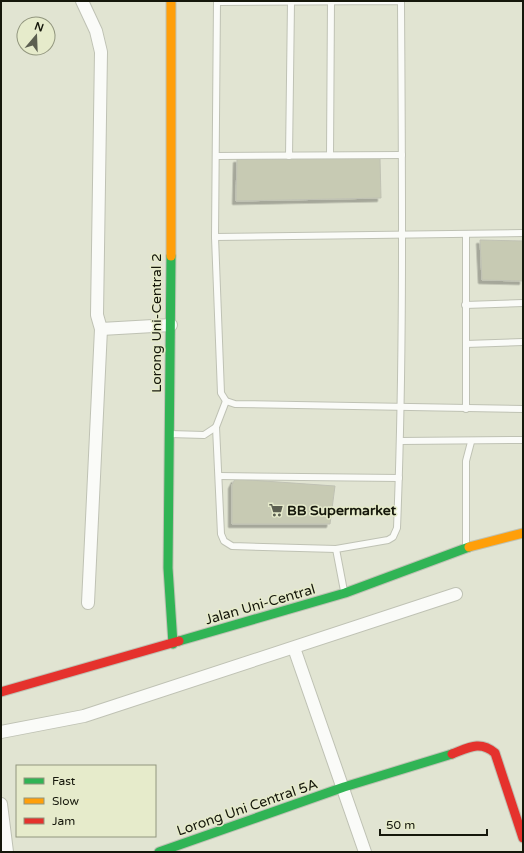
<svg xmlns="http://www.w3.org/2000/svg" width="524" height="853" viewBox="0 0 524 853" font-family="'Varela Round',sans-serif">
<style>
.building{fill:#c7cab3;stroke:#c0c2b4;filter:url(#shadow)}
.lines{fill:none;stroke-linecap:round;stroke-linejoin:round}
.lane-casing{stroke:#bfc2b4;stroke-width:8}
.street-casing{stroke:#bfc2b4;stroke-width:14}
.fast-casing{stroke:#bfc2b4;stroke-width:11}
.slow-casing{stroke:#bfc2b4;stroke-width:11}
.jam-casing{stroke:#bfc2b4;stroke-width:11}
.lane{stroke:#fafbf8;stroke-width:6}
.street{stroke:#fafbf8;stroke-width:12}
.fast{stroke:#30b455;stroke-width:9}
.slow{stroke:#ff9f0a;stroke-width:9}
.jam{stroke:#e5322d;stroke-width:9}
.labels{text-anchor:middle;stroke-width:3;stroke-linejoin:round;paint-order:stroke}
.street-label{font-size:14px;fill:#15170b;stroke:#e6ebcb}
.poi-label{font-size:14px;font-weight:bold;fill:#15170b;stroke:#e6ebcb;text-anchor:start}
</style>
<defs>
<filter id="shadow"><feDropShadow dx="-3.5" dy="3.5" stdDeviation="0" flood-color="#0004"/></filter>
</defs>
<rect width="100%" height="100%" fill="#e1e4d2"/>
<g class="building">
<path d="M380,158l1,40 -145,3 1,-42z"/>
<path d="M480,240l43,1v40l-41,-1z"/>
<path d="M235,479l100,7 -5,38h-98v-39z"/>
</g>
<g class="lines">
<defs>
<g id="lane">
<path d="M330,155l1,-154"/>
<path d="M216,156l186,-1"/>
<path d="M289,156l2,-154"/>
<path d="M523,233l-308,4 6,156 5,8 9,3 288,5"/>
<path d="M466,234v175"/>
<path d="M215,237l2,-236"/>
<path d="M465,305l58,-2"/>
<path d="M466,344l57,-2"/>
<path d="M216,427l5,107 3,7 8,5 104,3 52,-9 5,-3 4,-9c7,-175 5,-351 4,-527l-184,1"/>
<path d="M170,434l34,1 12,-8 10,-26"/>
<path d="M400,441l123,-1"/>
<path d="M219,476l180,2"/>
<path d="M466,547v-86l5,-19"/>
<path d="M336,549l8,42"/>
</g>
<g id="street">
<path d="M82,1l14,30 5,21 -4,263 4,14 -13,274"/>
<path d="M101,329l70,-4"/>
<path d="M294,648l71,204"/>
<path d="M1,732l83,-16 372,-122"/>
<path d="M1,804l6,48"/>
</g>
<g id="fast">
<path d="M171,256l-3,312 5,76"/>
<path d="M179,641l166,-48 124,-46"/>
<path d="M159,852l185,-65 108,-33"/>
</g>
<g id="slow">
<path d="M171,1v255"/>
<path d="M469,547l54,-14"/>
</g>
<g id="jam">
<path d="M1,692l178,-51"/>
<path d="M452,754c16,-6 28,-14 43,-1l28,85"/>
</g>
</defs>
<use href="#lane" class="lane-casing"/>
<use href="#street" class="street-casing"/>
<use href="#fast" class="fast-casing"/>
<use href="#slow" class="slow-casing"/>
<use href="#jam" class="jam-casing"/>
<use href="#lane" class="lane"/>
<use href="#street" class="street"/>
<use href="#fast" class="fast"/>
<use href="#slow" class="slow"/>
<use href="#jam" class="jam"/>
</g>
<defs>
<symbol id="supermarket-bare" viewBox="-9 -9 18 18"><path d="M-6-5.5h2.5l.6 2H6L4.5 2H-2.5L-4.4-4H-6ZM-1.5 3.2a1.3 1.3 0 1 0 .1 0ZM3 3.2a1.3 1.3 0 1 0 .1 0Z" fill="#5c5f51" stroke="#e6ebcb" stroke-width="2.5" paint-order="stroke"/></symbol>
</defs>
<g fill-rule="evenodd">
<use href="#supermarket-bare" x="266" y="500" width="20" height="20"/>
</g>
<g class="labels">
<g class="street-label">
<text transform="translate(156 323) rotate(-90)" y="5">Lorong Uni-Central 2</text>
<text transform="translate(260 604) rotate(-16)" y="5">Jalan Uni-Central</text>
<text transform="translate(247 807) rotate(-19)" y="5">Lorong Uni Central 5A</text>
</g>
<g class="poi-label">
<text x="287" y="515">BB Supermarket</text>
</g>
</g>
<rect width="524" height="853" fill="none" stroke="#15170b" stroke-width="4"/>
<rect x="16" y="765" width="140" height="72" fill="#e6ebcb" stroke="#92967e"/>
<rect x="24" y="778" width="20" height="6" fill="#30b455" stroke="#92967e"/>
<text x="52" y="785" font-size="12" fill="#15170b">Fast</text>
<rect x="24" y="798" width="20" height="6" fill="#ff9f0a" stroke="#92967e"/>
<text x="52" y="805" font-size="12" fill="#15170b">Slow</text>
<rect x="24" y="818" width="20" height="6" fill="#e5322d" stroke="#92967e"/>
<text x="52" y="825" font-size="12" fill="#15170b">Jam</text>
<g transform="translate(36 36) rotate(19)"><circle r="19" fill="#e6ebcb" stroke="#92967e"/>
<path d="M0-3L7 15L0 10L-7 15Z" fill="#5c5f51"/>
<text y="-6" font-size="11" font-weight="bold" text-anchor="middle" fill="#15170b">N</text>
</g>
<path d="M380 829v6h107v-6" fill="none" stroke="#15170b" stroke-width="2"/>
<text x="386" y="829" font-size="12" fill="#15170b" stroke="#e6ebcb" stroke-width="3" paint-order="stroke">50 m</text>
</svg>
